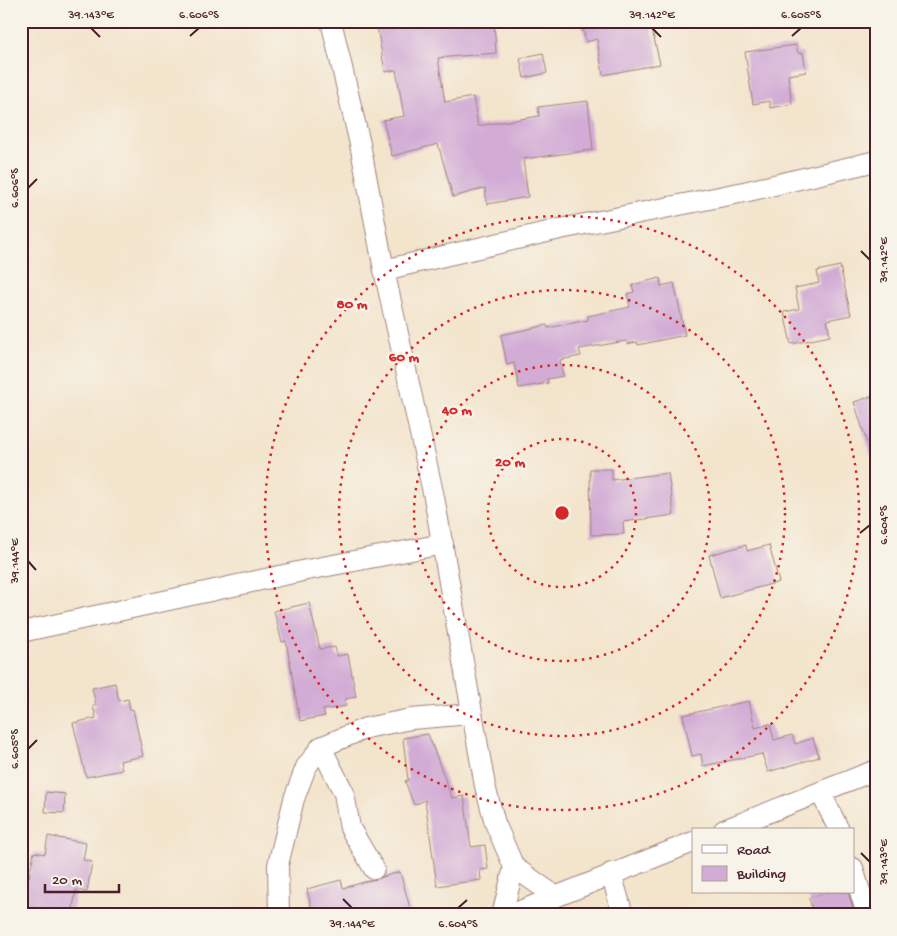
<svg xmlns="http://www.w3.org/2000/svg" width="897" height="936" viewBox="0 0 897 936" font-family="'Gochi Hand',sans-serif">
<style>
.building{fill:#d2acd5}
.lines{fill:none;stroke-linecap:round;stroke-linejoin:round}
.street-casing{stroke:#9e827c;stroke-width:22}
.street{stroke:#fff;stroke-width:20}
.ticks{fill:none;stroke:#4a1f2b;stroke-width:2}
.ring{fill:none;stroke:#d62828;stroke-width:2.5;stroke-dasharray:2.5 5}
.centre{fill:#d62828;stroke:#f7f3e8;stroke-width:2.5}
.ring-label{font-size:15px;text-anchor:middle;font-weight:bold;fill:#d62828;stroke:#f7f3e8;stroke-width:5;stroke-linejoin:round;paint-order:stroke}
.neatline{fill:none;stroke:#4a1f2b;stroke-width:2}
.ticks-label{font-size:12px;text-anchor:middle;fill:#4a1f2b}
</style>
<rect width="100%" height="100%" fill="#f7f3e8"/>
<filter id="ink" filterUnits="userSpaceOnUse"><feTurbulence type="fractalNoise" baseFrequency=".02" numOctaves="2"/><feDisplacementMap in="SourceGraphic" scale="10" xChannelSelector="R" yChannelSelector="G"/><feConvolveMatrix kernelMatrix="1 2 1 2 8 2 1 2 1" color-interpolation-filters="sRGB"/></filter>
<filter id="wash" filterUnits="userSpaceOnUse"><feTurbulence type="fractalNoise" baseFrequency=".0096" numOctaves="4" result="noise"/><feDisplacementMap in="SourceGraphic" scale="20" xChannelSelector="R" yChannelSelector="G"/><feGaussianBlur stdDeviation="1.12" result="paint"/><feColorMatrix in="noise" values="0 0 0 0 0 0 0 0 0 0 0 0 0 0 0 0 0 1.4 0 .05"/><feComposite in="paint" operator="in"/></filter>
<g filter="url(#wash)">
<rect width="100%" height="100%" fill="#f3e4cc"/>
<g id="blocks">
<g class="building">
<path d="M376,21h118l2,32 -58,5 7,44 28,-5 5,29 61,-10 -1,-9 50,-6 5,49 -70,9 5,38 -41,7 -2,-16 -32,9 -15,-53 -46,12 -9,-36 21,-4 -8,-46 -11,2z"/>
<path d="M581,21h69l10,43 -57,11 -6,-36 -11,3z"/>
<path d="M796,45l2,8h5l3,19 -18,3 4,29 -22,4v-7l-17,3 -8,-52z"/>
<path d="M543,53l4,20 -23,5 -4,-20z"/>
<path d="M840,266l11,49 -24,5 3,16 -39,8 -7,-32 15,-3 -4,-21 24,-5 -2,-12z"/>
<path d="M660,278l1,8 13,-3 11,52 -47,10 -1,-3 -10,2 -1,-3 -47,8 2,7 -21,4 3,16 -16,3 1,4 -29,5 -5,-25 -7,2 -6,-30 46,-10 1,3 40,-8v-4l42,-9 -3,-13 7,-2 -2,-7z"/>
<path d="M876,395v59l-5,1 -17,-53z"/>
<path d="M590,469h22v11l56,-7 6,42 -51,7 1,12 -33,1z"/>
<path d="M746,545l1,6 22,-6 10,37 -59,16 -11,-43z"/>
<path d="M309,603l11,46 15,-2 2,9 11,-2 8,43 -11,2 1,7 -23,4 2,6 -25,5 -14,-80 -4,1 -8,-31z"/>
<path d="M115,683l4,18 9,-2 2,11 3,-1 10,47 -23,5 2,9 -36,7 -13,-54 23,-5 -3,-12 3,-1 -4,-17z"/>
<path d="M749,701l6,27 15,-4 4,16 18,-5 3,9 18,-6 6,19 -51,15 -6,-18 -59,12 -2,-12 -9,2 -9,-41z"/>
<path d="M428,734l24,64 12,-2 7,51 14,-2 3,24 -8,1 1,10 -44,6 -12,-86 -11,5 -9,-24 3,-1 -5,-42z"/>
<path d="M46,792l19,2 -1,19 -19,-1z"/>
<path d="M48,836l38,7 -3,17 9,2 -5,30 -11,-2 -4,24 -51,-8v-31l8,2 5,-25 11,2z"/>
<path d="M400,872l12,43h-99l-6,-26 34,-9 2,8z"/>
<path d="M828,892h20l7,23h-41l-5,-17z"/>
</g>
</g>
</g>
<g filter="url(#ink)">
<use href="#blocks" fill-opacity="0" stroke="#9e827c" stroke-width="1"/>
<g class="lines">
<defs>
<g id="street">
<path d="M331,21l29,123 24,126 50,227 51,289 10,37 19,44 41,29"/>
<path d="M384,270l176,-41 184,-37 132,-31"/>
<path d="M21,632l286,-62 136,-26"/>
<path d="M321,747l23,46 6,35 24,41"/>
<path d="M821,793l18,37"/>
<path d="M724,830l152,-60"/>
<path d="M853,868l14,47"/>
<path d="M611,873l12,42"/>
<path d="M279,915l-1,-50 16,-66 12,-32 15,-20 45,-19 45,-9 60,-5"/>
<path d="M502,915l12,-48"/>
<path d="M510,915l183,-73"/>
</g>
</defs>
<use href="#street" class="street-casing"/>
<use href="#street" class="street"/>
</g>
</g>
<path class="ticks" d="M91,28l9,9M652,28l9,9M190,36l9,-8M792,36l9,-8M28,188l9,-9M861,251l9,9M860,533l10,-8M28,561l8,9M28,749l9,-9M861,853l9,9M343,899l9,9M458,908l9,-8"/>
<g class="ring">
<circle cx="562" cy="513" r="74"/>
<circle cx="562" cy="513" r="148"/>
<circle cx="562" cy="513" r="223"/>
<circle cx="562" cy="513" r="297"/>
</g>
<circle cx="562" cy="513" r="8" class="centre"/>
<g class="ring-label">
<text x="352" y="308">80 m</text>
<text x="404" y="361">60 m</text>
<text x="457" y="414">40 m</text>
<text x="510" y="466">20 m</text>
</g>
<rect width="897" height="936" fill="none" stroke="#f7f3e8" stroke-width="55"/>
<rect x="692" y="828" width="162" height="65" fill="#f7f3e8" stroke="#b29e9c"/>
<rect x="702" y="845" width="25" height="8" fill="#ffffff" stroke="#b29e9c"/>
<text x="737" y="854" font-size="15" fill="#4a1f2b">Road</text>
<rect x="702" y="866" width="25" height="15" fill="#d2acd5" stroke="#b29e9c"/>
<text x="737" y="878" font-size="15" fill="#4a1f2b">Building</text>
<path d="M45 884v8h74v-8" fill="none" stroke="#4a1f2b" stroke-width="2.5"/>
<text x="52" y="884" font-size="15" fill="#4a1f2b" stroke="#f7f3e8" stroke-width="4" paint-order="stroke">20 m</text>
<rect x="28" y="28" width="842" height="880" class="neatline"/>
<g class="ticks-label">
<text x="91" y="18">39.143°E</text>
<text x="199" y="18">6.606°S</text>
<text x="652" y="18">39.142°E</text>
<text x="801" y="18">6.605°S</text>
<text transform="translate(14 188) rotate(-90)" y="4">6.606°S</text>
<text transform="translate(883 260) rotate(-90)" y="4">39.142°E</text>
<text transform="translate(883 525) rotate(-90)" y="4">6.604°S</text>
<text transform="translate(14 561) rotate(-90)" y="4">39.144°E</text>
<text transform="translate(14 749) rotate(-90)" y="4">6.605°S</text>
<text transform="translate(883 862) rotate(-90)" y="4">39.143°E</text>
<text x="352" y="927">39.144°E</text>
<text x="458" y="927">6.604°S</text>
</g>
</svg>
